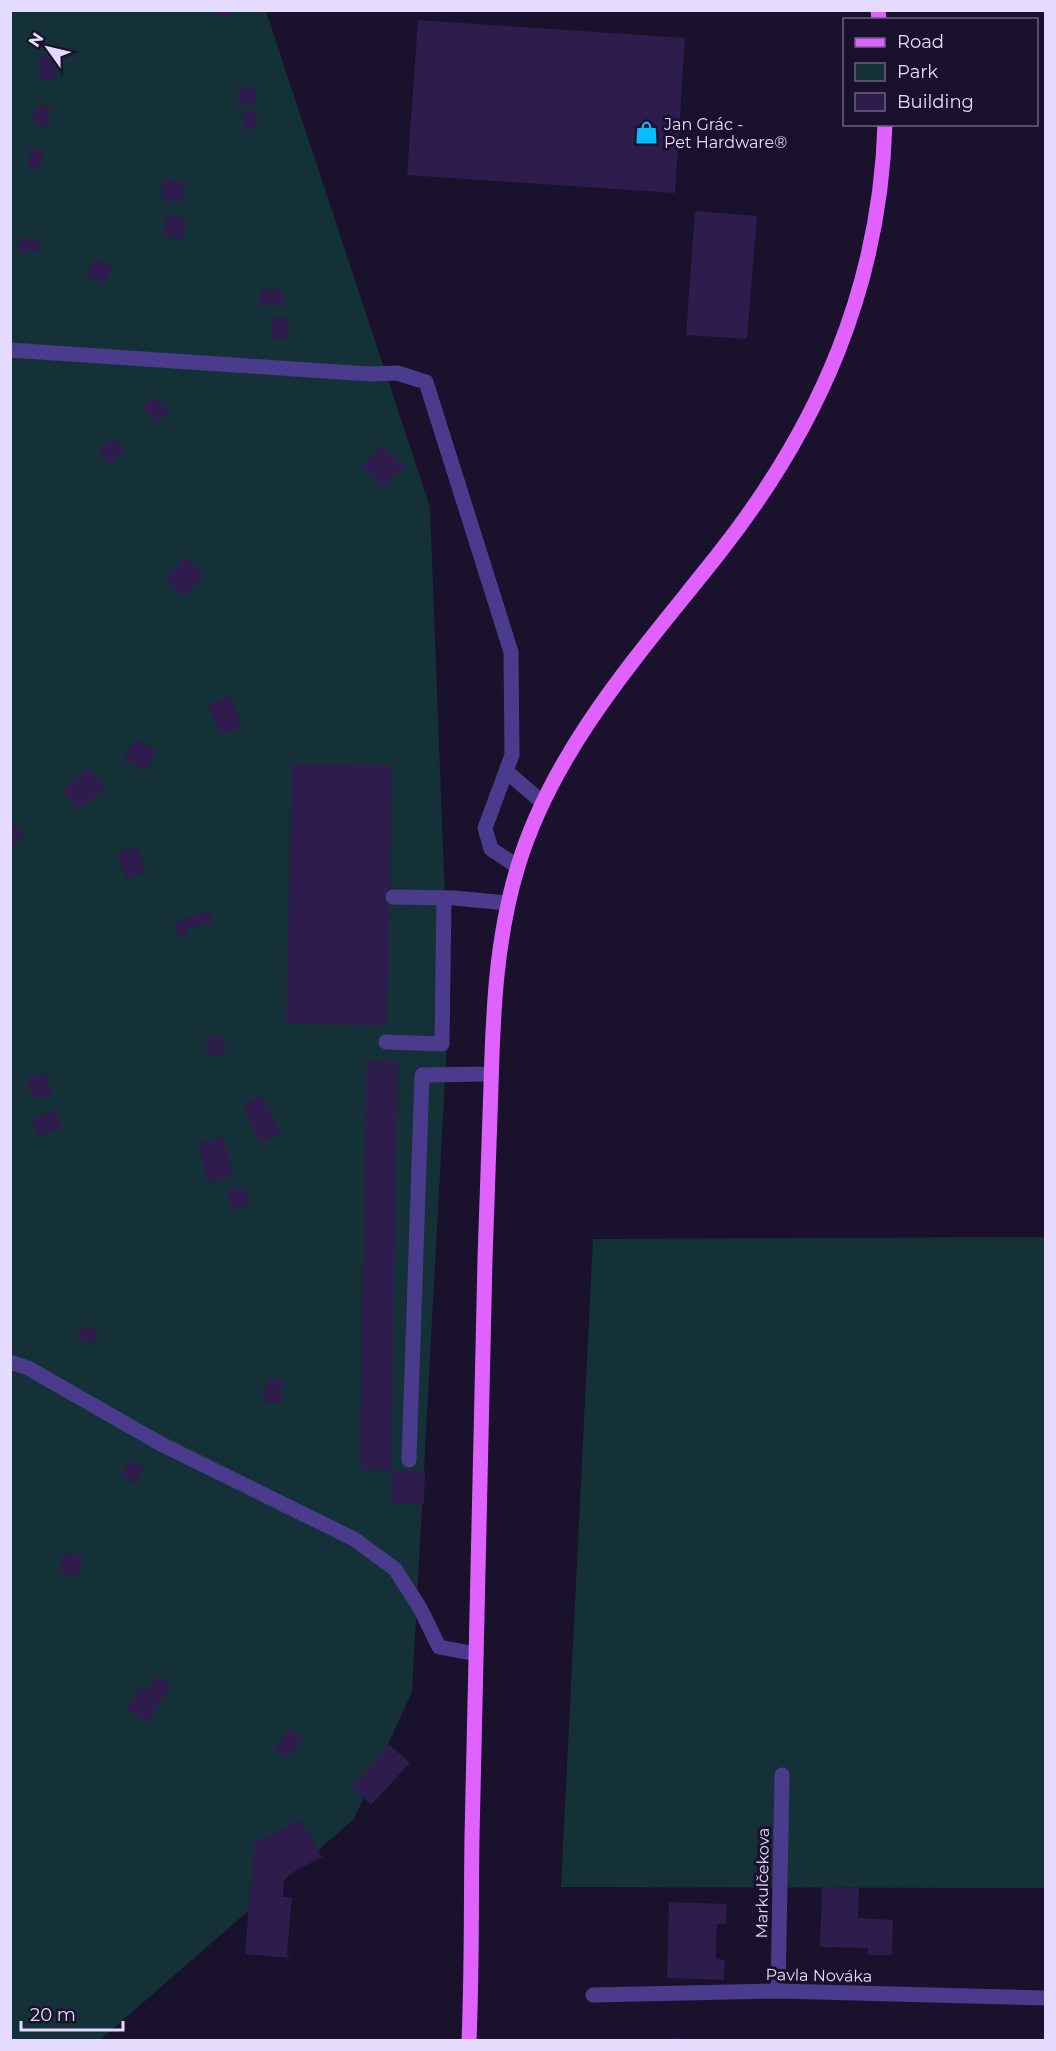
<svg xmlns="http://www.w3.org/2000/svg" width="1056" height="2051" viewBox="0 0 1056 2051" font-family="Montserrat,sans-serif">
<style>
.green{fill:#133136}
.building{fill:#2e1c4d}
.lines{fill:none;stroke-linecap:round;stroke-linejoin:round}
.minor{stroke:#4b3b8c;stroke-width:15}
.major{stroke:#df62ff;stroke-width:15}
.labels{text-anchor:middle;stroke-width:6;stroke-linejoin:round;paint-order:stroke}
.poi-label{font-size:16px;fill:#e5dbff;stroke:#1a112c;text-anchor:start}
.street-label{font-size:16px;fill:#e5dbff;stroke:#1a112c}
</style>
<rect width="100%" height="100%" fill="#1a112c"/>
<g class="green">
<path d="M11,11h255l164,496 19,498 -37,687 -58,127 -254,221h-89z"/>
<path d="M1045,1237v651l-484,-1 32,-648z"/>
</g>
<g class="building">
<rect x="218" y="10" width="14" height="6"/>
<path d="M418,20l267,18 -10,155 -268,-18z"/>
<path d="M40,56l17,1 -2,24 -17,-2z"/>
<path d="M237,87l19,1v16l-19,-1z"/>
<path d="M35,105l16,2 -3,19 -15,-2z"/>
<path d="M255,110l2,18 -13,2 -2,-19z"/>
<path d="M31,148l13,3 -4,18 -13,-3z"/>
<path d="M163,180l21,1 -2,21 -20,-2z"/>
<path d="M695,211l62,5 -10,123 -61,-4z"/>
<path d="M165,216l21,1 -1,21 -21,-1z"/>
<path d="M19,238h20v14l-21,1z"/>
<path d="M95,258l18,8 -8,18 -19,-8z"/>
<path d="M260,289l23,1 -1,15h-23z"/>
<path d="M272,317l17,1 -1,21 -16,-1z"/>
<path d="M155,396l15,15 -13,12 -15,-15z"/>
<path d="M113,438l13,12 -15,15 -13,-14z"/>
<path d="M383,445l22,22 -23,21 -21,-22z"/>
<path d="M186,556l19,20 -23,21 -18,-18z"/>
<path d="M230,696l12,30 -22,9 -13,-30z"/>
<path d="M135,739l22,12 -12,21 -22,-13z"/>
<path d="M292,764l100,1 -5,261 -101,-3z"/>
<path d="M89,768l16,20 -26,22 -17,-20z"/>
<path d="M15,824l9,12 -14,11v-20z"/>
<path d="M137,847l9,25 -20,7 -9,-26z"/>
<path d="M210,911l4,15 -5,1 -5,-3 -16,4 -1,6 -6,2 -4,-2 -3,-12z"/>
<path d="M220,1034l7,18 -17,5 -6,-18z"/>
<path d="M366,1060l32,1 -7,409 -31,-1z"/>
<path d="M45,1072l7,22 -19,6 -7,-21z"/>
<path d="M263,1096l18,38 -21,9 -18,-38z"/>
<path d="M57,1111l5,18 -25,7 -5,-18z"/>
<path d="M223,1137l10,39 -25,7 -10,-40z"/>
<path d="M244,1186l5,19 -18,6 -4,-21z"/>
<path d="M96,1327l1,15 -18,1 -1,-15z"/>
<path d="M267,1378l16,2 -2,24 -18,-1z"/>
<path d="M130,1460l14,7 -10,17 -13,-9z"/>
<path d="M391,1470h34l-1,34 -34,-1z"/>
<path d="M64,1552l19,5 -4,20 -20,-5z"/>
<path d="M157,1675l14,9 -23,38 -22,-13 14,-23 7,5z"/>
<path d="M289,1728l14,10 -16,21 -13,-10z"/>
<path d="M389,1744l21,19 -39,42 -19,-18z"/>
<path d="M301,1819l21,38 -38,20 -1,20h9l-5,58 4,3 -46,-4 9,-110z"/>
<path d="M822,1887l37,1 -1,30 35,2 -1,35h-24v-7l-48,-1z"/>
<path d="M669,1902l58,2 -1,20h-9l-1,18v17l9,1 -1,20 -57,-2z"/>
<path d="M671,2038l25,1v1h-25z"/>
</g>
<g class="lines">
<g class="minor">
<path d="M10,350l359,24 28,-1 29,9 85,270 1,103 -27,73 6,21 26,17"/>
<path d="M507,772l35,30"/>
<path d="M393,897l61,1 53,5"/>
<path d="M386,1042l56,2 2,-146"/>
<path d="M10,1362l18,6 133,76 193,95 41,30 25,39 19,39 37,7"/>
<path d="M409,1460l13,-385 69,-1"/>
<path d="M778,1991l4,-216"/>
<path d="M593,1995l185,-4 268,7"/>
</g>
<g class="major">
<path d="M878,10l1,10"/>
<path d="M469,2040c3,-67 2,-135 3,-203 4,-192 8,-385 13,-578 2,-58 4,-115 6,-173 2,-74 5,-148 27,-220 37,-121 125,-216 202,-314 99,-126 160,-265 165,-428"/>
</g>
</g>
<defs>
<symbol id="shop-bare" viewBox="-9 -9 18 18"><path d="M-5-2.5h2.3a2.7 3.5 0 0 1 5.4 0H5L5.5 6h-11ZM-1.5-2.5h3a1.5 2.3 0 0 0-3 0Z" fill="#07bdff" stroke="#1a112c" stroke-width="2.5" paint-order="stroke"/></symbol>
</defs>
<g fill-rule="evenodd">
<use href="#shop-bare" x="630" y="116" width="33" height="33"/>
</g>
<g class="labels">
<g class="poi-label">
<text x="664" y="130">Jan Grác -<tspan x="664" dy="18">Pet Hardware®</tspan></text>
</g>
<g class="street-label">
<text transform="translate(762 1883) rotate(-89)" y="6">Markulčekova</text>
<text transform="translate(819 1975) rotate(1)" y="6">Pavla Nováka</text>
</g>
</g>
<rect width="1056" height="2051" fill="none" stroke="#e5dbff" stroke-width="24"/>
<rect x="843" y="18" width="195" height="108" fill="#1a112c" stroke="#6b6280" stroke-width="1.5"/>
<rect x="855" y="38" width="30" height="9" fill="#df62ff" stroke="#6b6280" stroke-width="1.5"/>
<text x="897" y="48" font-size="18" fill="#e5dbff">Road</text>
<rect x="855" y="63" width="30" height="18" fill="#133136" stroke="#6b6280" stroke-width="1.5"/>
<text x="897" y="78" font-size="18" fill="#e5dbff">Park</text>
<rect x="855" y="93" width="30" height="18" fill="#2e1c4d" stroke="#6b6280" stroke-width="1.5"/>
<text x="897" y="108" font-size="18" fill="#e5dbff">Building</text>
<g transform="translate(48 48) rotate(304)" stroke="#1a112c" stroke-width="4.5" paint-order="stroke">
<path d="M0-4.5L10 22L0 15L-10 22Z" fill="#e5dbff"/>
<text y="-9" font-size="16" font-weight="bold" text-anchor="middle" fill="#e5dbff">N</text>
</g>
<path d="M21 2021v9h102v-9" fill="none" stroke="#e5dbff" stroke-width="3"/>
<text x="30" y="2021" font-size="18" fill="#e5dbff" stroke="#1a112c" stroke-width="4.5" paint-order="stroke">20 m</text>
</svg>
